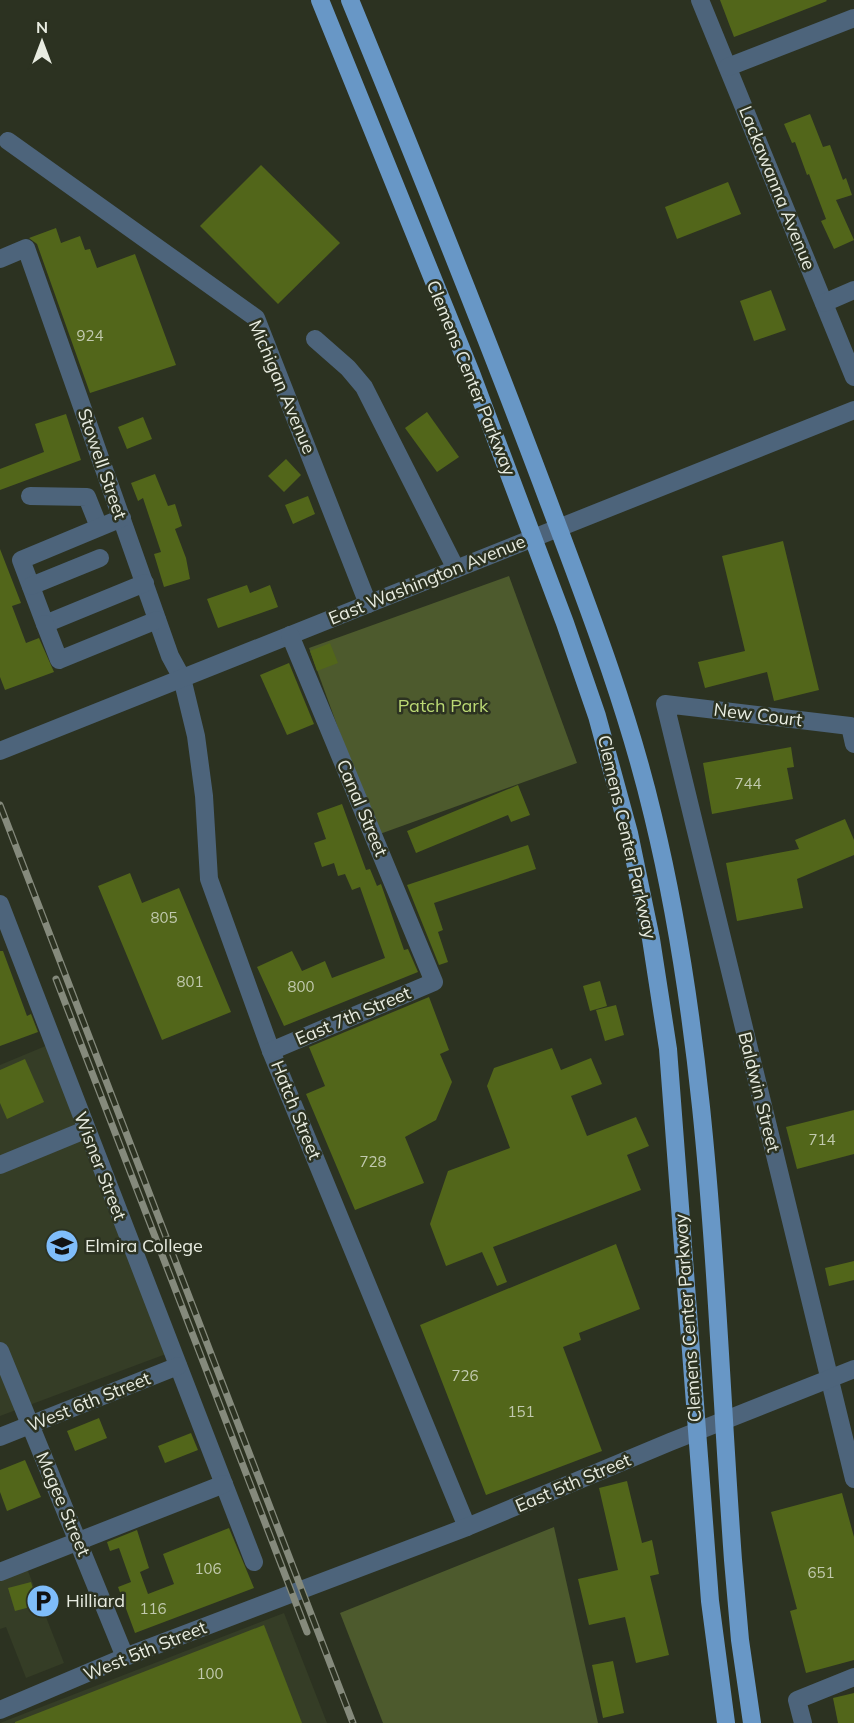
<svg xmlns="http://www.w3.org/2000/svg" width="854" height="1723" viewBox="0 0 854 1723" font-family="Mulish,sans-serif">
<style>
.built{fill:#353d26}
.green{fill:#4d5a2d}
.building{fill:#52661a}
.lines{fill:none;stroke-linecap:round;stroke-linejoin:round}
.minor{stroke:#4d647b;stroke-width:18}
.major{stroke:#6897c6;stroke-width:18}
.rail-casing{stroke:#858a7c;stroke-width:7}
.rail{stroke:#2c3221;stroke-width:4.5;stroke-dasharray:14;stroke-linecap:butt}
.labels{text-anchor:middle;stroke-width:5;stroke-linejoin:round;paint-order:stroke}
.number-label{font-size:15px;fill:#c2caaf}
.street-label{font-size:18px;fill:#e8ece1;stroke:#2c3221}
.park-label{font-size:18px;fill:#bbd974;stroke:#2c3221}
.poi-label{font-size:18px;fill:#e8ece1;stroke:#2c3221;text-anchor:start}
</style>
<rect width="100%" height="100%" fill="#2c3221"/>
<g class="built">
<path d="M48,1045l118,309 -166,62v-351z"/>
<path d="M26,1566l38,97 -38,15 -20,-51 -6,2v-53z"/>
<path d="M284,1613l43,110h-327z"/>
</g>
<g class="green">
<path d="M509,576l68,187 -200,72 -68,-187z"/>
<path d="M554,1527l44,196h-215l-43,-110z"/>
</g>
<g class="building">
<path d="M720,0h106l1,1 -93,36z"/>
<path d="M810,114l13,33 7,-2 13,35 3,-2 6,17 -16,5 18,40 -20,9 -13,-28 5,-2 -17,-45 -2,1 -12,-33 -3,1 -8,-19z"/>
<path d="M261,165l79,78 -62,61 -78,-78z"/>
<path d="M728,182l13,32 -64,25 -12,-32z"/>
<path d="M56,228l5,15 19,-7 5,14 5,-1 7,19 38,-14 41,111 -86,28 -53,-149 -8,-6z"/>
<path d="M771,290l15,40 -32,11 -14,-40z"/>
<path d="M427,412l32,45 -22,15 -32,-44z"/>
<path d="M66,414l15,46 -81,30v-21l44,-17 -9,-28z"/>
<path d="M143,417l9,22 -25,10 -9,-22z"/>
<path d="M286,459l15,16 -17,17 -16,-16z"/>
<path d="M155,474l13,32 7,-2 7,22 -7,3 11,29 4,21 -26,8 -10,-33 7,-2 -18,-54 -5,3 -7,-18z"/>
<path d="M308,496l7,18 -22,10 -8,-19z"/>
<path d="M783,541l36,149 -45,11 -7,-29 -62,16 -7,-26 47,-11 -23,-95z"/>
<path d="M0,549l21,54 -9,3 14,37 13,-5 15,34 -49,18 -5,-13z"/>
<path d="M247,585l3,8 20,-8 8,22 -60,21 -11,-29z"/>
<path d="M330,643l8,20 -21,8 -7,-20z"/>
<path d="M289,663l25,61 -27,11 -27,-60z"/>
<path d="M791,747l3,20 -7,1 6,31 -81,15 -9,-51z"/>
<path d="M518,785l12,30 -19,7 -3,-7 -92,38 -9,-22z"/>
<path d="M342,804l24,66 4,-1 7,17 4,-2 23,66 4,-1 10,23 -134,54 -27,-59 35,-16 10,20 23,-10 7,17 53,-20 -25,-71 -8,3 -7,-16 -7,2 -4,-13 -12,4 -8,-24 12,-4 -9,-26z"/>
<path d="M845,819l9,21v15l-57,24 6,29 -66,13 -11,-58 73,-14 -4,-9z"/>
<path d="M528,845l8,24 -102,34 9,27 -5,2 10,30 -9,3 -32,-80z"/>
<path d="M130,873l12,30 37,-15 52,124 -69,28 -64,-154z"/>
<path d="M0,951h3l24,65 4,-2 7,18 -38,14z"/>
<path d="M600,981l7,25 -17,5 -7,-25z"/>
<path d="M429,997l20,53 -9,4 12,28 -16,38 -31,17 19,46 -69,27 -49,-116 19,-8 -16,-39z"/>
<path d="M616,1005l8,30 -19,6 -9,-31z"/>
<path d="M552,1048l9,22 30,-12 11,26 -31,12 16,40 49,-19 13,29 -22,9 14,35 -148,57 14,35 -10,4 -15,-34 -36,14 -16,-42 18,-53 62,-23 -23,-62 7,-18z"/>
<path d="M25,1059l19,43 -37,17 -7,-16v-33z"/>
<path d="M854,1110v44l-57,15 -11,-42z"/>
<path d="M616,1244l24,65 -61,24 2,7 -18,7 39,104 -116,44 -66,-170z"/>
<path d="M854,1261v19l-25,6 -4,-18z"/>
<path d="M99,1418l8,20 -32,13 -8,-20z"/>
<path d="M191,1433l7,17 -33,13 -7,-17z"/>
<path d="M25,1460l16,37 -34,14 -7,-19v-22z"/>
<path d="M627,1481l15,62 10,-3 7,34 -9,2 19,79 -33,8 -11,-46 -36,8 -11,-46 40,-9 -19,-82z"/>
<path d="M842,1493l12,44v123l-48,13 -16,-62 7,-2 -26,-97z"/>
<path d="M229,1528l25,60 -119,45 -17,-46 13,-5 -12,-34 -9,3 -3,-9 30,-12 12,38 -9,4 8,22 26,-10 -11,-30z"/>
<path d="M31,1582l7,23 -23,6 -7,-23z"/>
<path d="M264,1625l38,98h-287v-1z"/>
<path d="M613,1661l11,52 -21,5 -11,-53z"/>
<path d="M854,1693v30h-16l-5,-25z"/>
</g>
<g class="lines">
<g class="minor">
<path d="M700,0l154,377"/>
<path d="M728,67l126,-49"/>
<path d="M8,141l248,177 112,286"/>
<path d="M0,259l26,-11 144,408 12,22 14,58 8,60 5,83 62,172 196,476"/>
<path d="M824,303l30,-13"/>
<path d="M315,339l33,29 16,19 92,182"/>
<path d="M30,496l57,1 12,30"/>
<path d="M122,518l-101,42 24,64 100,-41"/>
<path d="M31,586l69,-28"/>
<path d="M45,624l14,36 98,-40"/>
<path d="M854,744l-4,-18 -185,-22 189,775"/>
<path d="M0,751l854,-341"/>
<path d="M0,904l254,658"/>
<path d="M271,1051l163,-69 -144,-347"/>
<path d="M0,1165l85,-35"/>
<path d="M0,1351l125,306"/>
<path d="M0,1437l178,-71"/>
<path d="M0,1572l224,-88"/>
<path d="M0,1710l125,-53 342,-130 203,-85 184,-73"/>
<path d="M803,1723l-6,-23 57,-23"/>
</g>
<g class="major">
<path d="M320,0l151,373 94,250 32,93 32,117 22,106 17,110 42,552 16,122"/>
<path d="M350,0c66,161 131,322 192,484 41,110 84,218 111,332 59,243 62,496 80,744l7,80 12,83"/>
</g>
<defs>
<g id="rail">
<path d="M0,805l353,918"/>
<path d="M56,979l251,653"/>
</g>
</defs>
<use href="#rail" class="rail-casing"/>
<use href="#rail" class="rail"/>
</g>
<defs>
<symbol id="university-disc" viewBox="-11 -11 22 22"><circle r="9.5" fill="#7fbdfa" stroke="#2c3221"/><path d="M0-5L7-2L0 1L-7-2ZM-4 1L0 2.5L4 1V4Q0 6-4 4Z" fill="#111"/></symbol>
<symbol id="parking-disc" viewBox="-11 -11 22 22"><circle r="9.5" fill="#7fbdfa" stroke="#2c3221"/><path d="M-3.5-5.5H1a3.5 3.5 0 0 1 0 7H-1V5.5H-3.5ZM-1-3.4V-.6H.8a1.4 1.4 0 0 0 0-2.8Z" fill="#111"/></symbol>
</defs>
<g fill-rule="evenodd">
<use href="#university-disc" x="43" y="1227" width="38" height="38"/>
<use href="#parking-disc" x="24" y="1582" width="38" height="38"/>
</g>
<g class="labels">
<g class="number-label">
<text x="90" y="341">924</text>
<text x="748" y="789">744</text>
<text x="164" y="923">805</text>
<text x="190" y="987">801</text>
<text x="301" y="992">800</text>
<text x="822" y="1145">714</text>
<text x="373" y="1167">728</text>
<text x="465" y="1381">726</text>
<text x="521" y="1417">151</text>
<text x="208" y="1574">106</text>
<text x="821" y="1578">651</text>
<text x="153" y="1614">116</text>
<text x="210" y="1679">100</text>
</g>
<g class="street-label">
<text transform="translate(777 188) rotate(68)" y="6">Lackawanna Avenue</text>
<text transform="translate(471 378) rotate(68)" y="6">Clemens Center Parkway</text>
<text transform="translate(282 387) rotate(67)" y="6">Michigan Avenue</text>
<text transform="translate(102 464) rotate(71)" y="6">Stowell Street</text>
<text transform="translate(427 580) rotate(-22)" y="6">East Washington Avenue</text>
<text transform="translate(758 715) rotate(7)" y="6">New Court</text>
<text transform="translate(362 808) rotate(67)" y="6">Canal Street</text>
<text transform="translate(627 837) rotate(77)" y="6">Clemens Center Parkway</text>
<text transform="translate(353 1016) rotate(-23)" y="6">East 7th Street</text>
<text transform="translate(759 1092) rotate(76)" y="6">Baldwin Street</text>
<text transform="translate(296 1110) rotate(68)" y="6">Hatch Street</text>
<text transform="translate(100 1166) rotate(69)" y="6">Wisner Street</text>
<text transform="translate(688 1318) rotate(-94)" y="6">Clemens Center Parkway</text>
<text transform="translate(89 1402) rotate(-22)" y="6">West 6th Street</text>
<text transform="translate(573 1483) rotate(-23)" y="6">East 5th Street</text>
<text transform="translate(63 1504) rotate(67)" y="6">Magee Street</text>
<text transform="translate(145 1651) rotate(-22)" y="6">West 5th Street</text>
</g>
<g class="park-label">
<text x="443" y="712">Patch Park</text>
</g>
<g class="poi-label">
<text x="85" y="1252">Elmira College</text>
<text x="66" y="1607">Hilliard</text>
</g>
</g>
<g transform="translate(42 42)" stroke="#2c3221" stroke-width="4.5" paint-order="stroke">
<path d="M0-4.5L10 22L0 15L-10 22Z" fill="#e8ece1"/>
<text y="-9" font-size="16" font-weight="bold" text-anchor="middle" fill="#e8ece1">N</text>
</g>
</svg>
